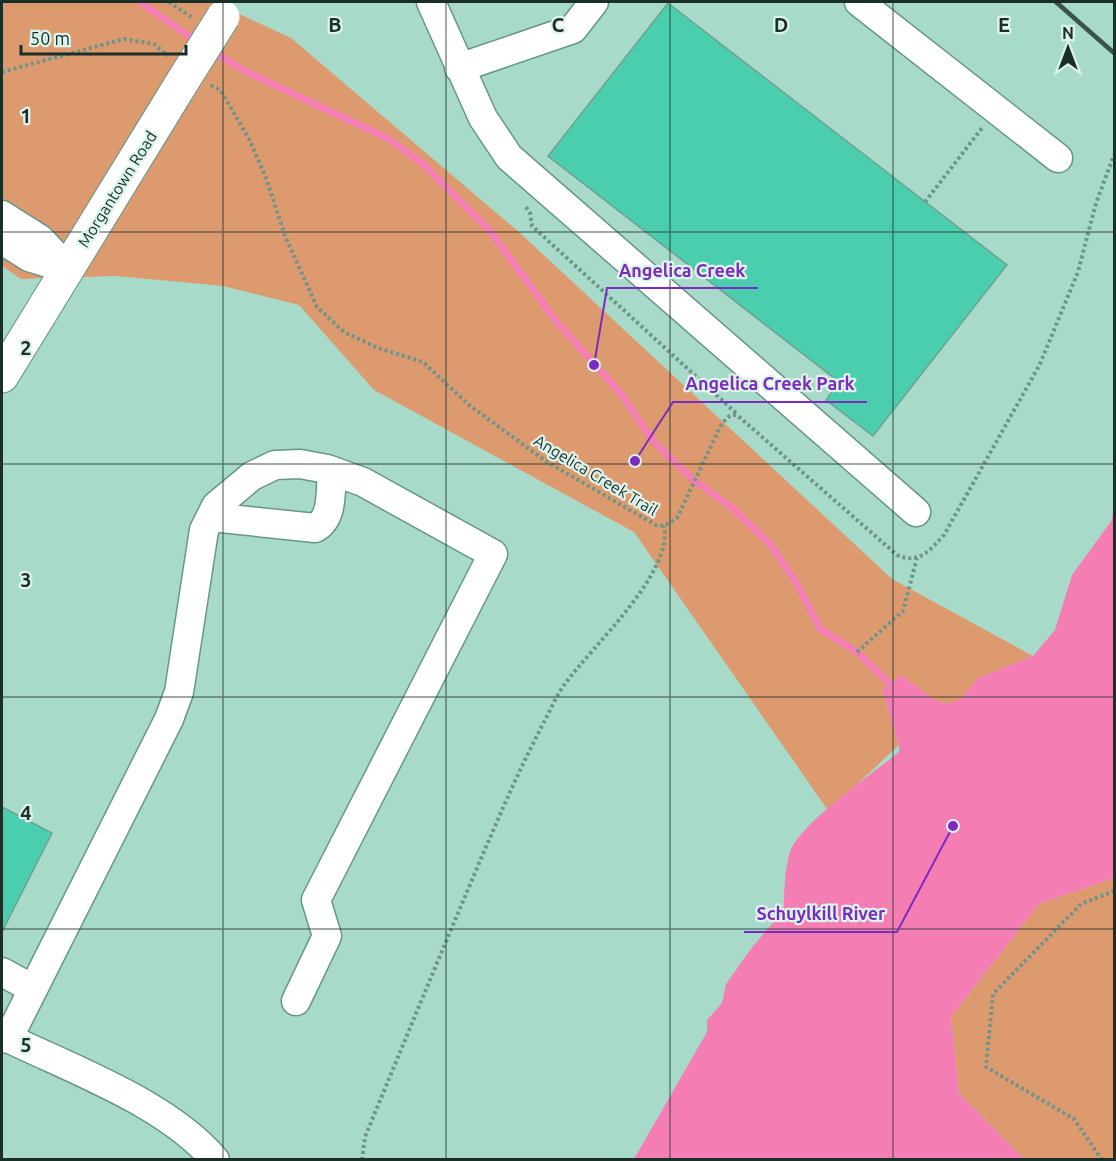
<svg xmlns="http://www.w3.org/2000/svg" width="1116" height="1161" viewBox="0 0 1116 1161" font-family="Ubuntu,sans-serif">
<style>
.green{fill:#de9a6f}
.water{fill:#f47eb4}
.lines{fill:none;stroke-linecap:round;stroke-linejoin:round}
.stream{stroke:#f47eb4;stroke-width:7}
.building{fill:#4acead;stroke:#70a091;stroke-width:1.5}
.minor-casing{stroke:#669687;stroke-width:31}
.major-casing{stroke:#669687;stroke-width:35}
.path{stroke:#6f9488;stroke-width:4;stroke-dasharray:3 3;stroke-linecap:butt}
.minor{stroke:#fff;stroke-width:28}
.major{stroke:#fff;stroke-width:33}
.rail{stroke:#3a544c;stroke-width:4.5}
.major-bridge-casing{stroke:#669687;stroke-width:35;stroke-linecap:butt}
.major-bridge{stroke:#fff;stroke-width:33}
.grid{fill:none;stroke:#1b2f29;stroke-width:1.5;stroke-opacity:0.55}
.labels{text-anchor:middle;stroke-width:4.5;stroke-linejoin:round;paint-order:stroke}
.street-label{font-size:16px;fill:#1b2f29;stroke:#dcf4ec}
.grid-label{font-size:20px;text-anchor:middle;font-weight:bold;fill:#1b2f29;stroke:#dcf4ec;stroke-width:4.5;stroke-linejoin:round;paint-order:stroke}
.leader{fill:none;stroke:#7b2cbf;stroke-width:2}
.callout-dot{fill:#7b2cbf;stroke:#dcf4ec;stroke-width:2}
.callout-label{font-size:18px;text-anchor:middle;font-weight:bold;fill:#7b2cbf;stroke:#dcf4ec;stroke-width:4.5;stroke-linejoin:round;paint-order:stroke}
</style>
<rect width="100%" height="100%" fill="#a8dac9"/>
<g class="green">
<path d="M2,2h212l77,36 229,195 372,346 141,77 -55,22 -17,22 -14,4 -12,-4 -34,-24 -19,14 17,55 -48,45 -24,19 -193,-277 -260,-142 -75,-85 -76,-19 -107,-10 -95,3 -19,-13z"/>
<path d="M1114,878v281h-90l-65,-66 -8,-76 88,-113z"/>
</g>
<path class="water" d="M1114,501v377l-75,26 -88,113 8,76 65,66h-390l73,-127v-12l15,-17 4,-19 27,-38 31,-36c0,-16 1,-46 7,-61 14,-29 81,-75 108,-97v-7l-17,-55 19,-15 34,25 12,4 14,-5 17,-21 55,-22 22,-26 17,-55 40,-55z"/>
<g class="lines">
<g class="stream">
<path d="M140,2l57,40"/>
<path d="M211,51l36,21 140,66 36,26 67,67 66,90 66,74 31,46 39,38 39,28 39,37 27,40 23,45 37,23 39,38"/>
</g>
</g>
<g class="building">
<path d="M668,3l339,262 -134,171 -47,-36 13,-18 -291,-226z"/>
<path d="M2,807l50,26 -50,99z"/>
</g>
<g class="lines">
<defs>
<g id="minor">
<path d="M431,2l52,116 26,39 407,355"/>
<path d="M859,2l199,156"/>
<path d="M459,68l114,-39 21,-27"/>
<path d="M2,215l38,24 28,30"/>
<path d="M2,240l27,17 39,12"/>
<path d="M211,517l104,11c19,-10 15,-38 17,-57"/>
<path d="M2,972l31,17"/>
<path d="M2,1035c66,33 164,67 213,125"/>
<path d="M8,1039l161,-320 10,-27 25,-162 12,-24 36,-30 23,-11 25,-1 27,5 36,13 130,72 -177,346 11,36 -31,65"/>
</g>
<path id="major" d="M2,376l179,-292"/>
</defs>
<use href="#minor" class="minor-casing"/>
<use href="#major" class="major-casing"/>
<g class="path">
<path d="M169,2l24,16"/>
<path d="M2,72l122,-33 30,5 14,12"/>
<path d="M211,85l10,6 28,48 17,39 19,58 32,71 27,25 34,16 45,14 46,43 78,57 109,63 8,1 13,-8 43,-91c5,-7 8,-13 17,-12l160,140c22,10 33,-5 47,-20l96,-171 38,-92 18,-69 18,-48"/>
<path d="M925,202l57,-74"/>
<path d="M526,207l4,6 2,13 205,188"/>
<path d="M857,652l46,-41 14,-53"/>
<path d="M362,1160l3,-23c40,-97 80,-194 121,-290 18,-42 36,-83 57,-123 7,-13 13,-28 22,-40 26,-37 109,-111 99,-158"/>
<path d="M1102,1160l-28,-41 -88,-52 7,-73 88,-90 33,-13"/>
</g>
<use href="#minor" class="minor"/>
<use href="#major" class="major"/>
<path class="rail" d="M1056,2l58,51"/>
<defs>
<path id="major-bridge" d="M181,84l42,-67"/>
</defs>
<use href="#major-bridge" class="major-bridge-casing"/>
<use href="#major-bridge" class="major-bridge"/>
</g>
<path class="grid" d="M223,2v1158M446,2v1158M670,2v1158M893,2v1158M2,232h1112M2,464h1112M2,697h1112M2,929h1112"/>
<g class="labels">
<g class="street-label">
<text transform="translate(117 189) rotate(-58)" y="6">Morgantown Road</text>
<text transform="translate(596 475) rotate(31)" y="6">Angelica Creek Trail</text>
</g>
</g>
<g class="grid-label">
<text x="335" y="32">B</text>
<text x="558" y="32">C</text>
<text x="781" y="32">D</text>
<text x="1004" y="32">E</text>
<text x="26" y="123">1</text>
<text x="26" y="355">2</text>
<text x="26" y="587">3</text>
<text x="26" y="820">4</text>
<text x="26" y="1052">5</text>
</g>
<path class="leader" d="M594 365L607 288H758M635 461L673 402H867M953 826L897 932H744"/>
<g class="callout-dot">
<circle cx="594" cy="365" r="6"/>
<circle cx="635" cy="461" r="6"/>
<circle cx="953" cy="826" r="6"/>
</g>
<g class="callout-label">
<text x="682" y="277">Angelica Creek</text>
<text x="770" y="390">Angelica Creek Park</text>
<text x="821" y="920">Schuylkill River</text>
</g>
<rect width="1116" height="1161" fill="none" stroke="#1b2f29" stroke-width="6"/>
<g transform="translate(1068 48)" stroke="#dcf4ec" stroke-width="4.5" paint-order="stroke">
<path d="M0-4.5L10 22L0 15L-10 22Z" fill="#1b2f29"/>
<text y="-9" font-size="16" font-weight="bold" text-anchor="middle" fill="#1b2f29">N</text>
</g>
<path d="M21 45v9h165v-9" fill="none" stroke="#1b2f29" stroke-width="3"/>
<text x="30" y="45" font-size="18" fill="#1b2f29" stroke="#dcf4ec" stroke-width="4.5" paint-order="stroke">50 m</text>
</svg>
